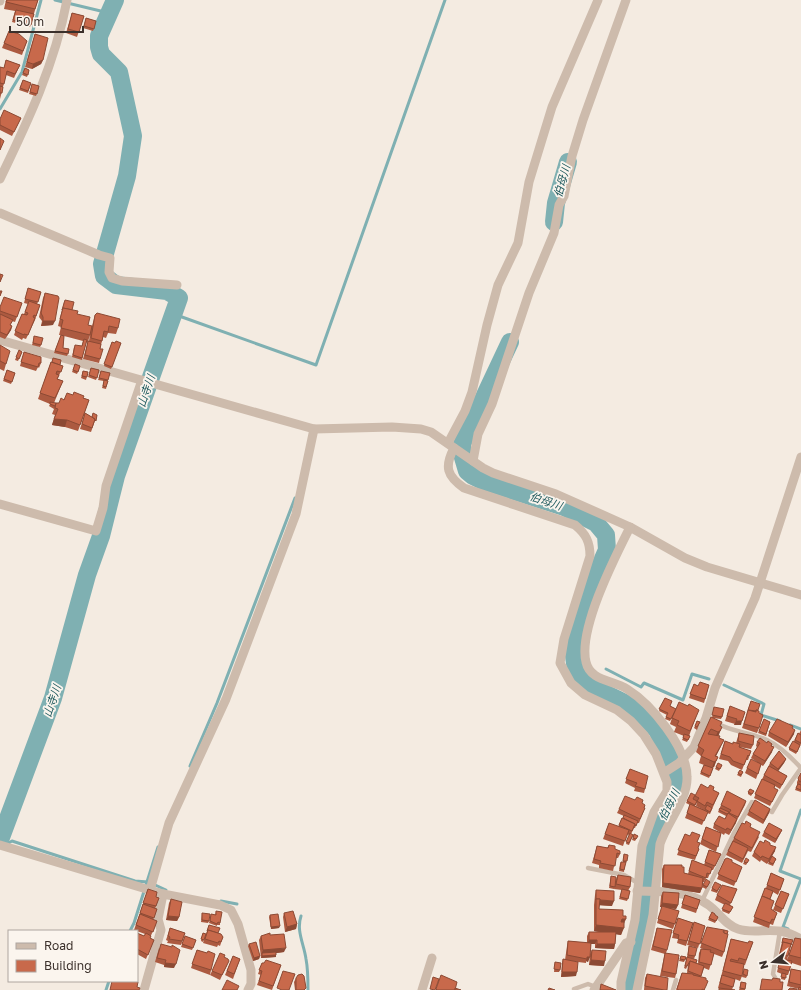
<svg xmlns="http://www.w3.org/2000/svg" width="801" height="990" viewBox="0 0 801 990" font-family="'Golos Text','Noto Sans JP',sans-serif">
<style>
.lines{fill:none;stroke-linecap:round;stroke-linejoin:round}
.stream{stroke:#7fb0b2;stroke-width:3}
.river{stroke:#7fb0b2;stroke-width:18}
.lane{stroke:#cdbbac;stroke-width:4.5}
.street{stroke:#cdbbac;stroke-width:9}
.wall{fill:#ac5a40;fill-rule:evenodd}
.shaded-wall{fill:#8c4a34}
.building{fill:#c8694b;stroke:#8c4a34}
.labels{text-anchor:middle;stroke-width:3.5;stroke-linejoin:round;paint-order:stroke}
.water-label{font-size:11px;font-style:italic;fill:#1f5a5e;stroke:#fbf5ee}
</style>
<rect width="100%" height="100%" fill="#f4ebe1"/>
<g class="lines">
<g class="stream">
<path d="M55,0l54,13"/>
<path d="M0,109l22,-37 19,-72"/>
<path d="M182,317l134,48 129,-365"/>
<path d="M606,669l35,18 3,-4 39,17 9,-26 17,5"/>
<path d="M724,685l40,19 -3,11 19,6"/>
<path d="M790,725l11,4"/>
<path d="M190,766l27,-63 78,-205"/>
<path d="M5,845l7,-4 123,40 13,1"/>
<path d="M153,884l13,6"/>
<path d="M221,901l16,3"/>
<path d="M301,916c-5,15 3,28 5,43 2,10 2,21 2,31"/>
<path d="M788,929l-5,-2 18,-48 -21,-8 21,-61"/>
<path d="M130,931l4,-8 24,-76"/>
<path d="M106,990l3,-9"/>
</g>
<g class="river">
<path d="M554,222l2,-19 12,-41"/>
<path d="M510,342l-48,102v10l5,17 6,5 10,5 81,26 32,16 10,12 1,15 -20,45 -8,31 -5,30 2,14 4,8 8,7 43,21 11,8 15,16 19,41 3,14 -2,8 -18,30 -8,19 -5,65 -16,83"/>
<path d="M0,840l53,-142 34,-123 14,-39 15,-60 63,-178 -12,-7 -51,-6 -12,-9 -2,-12 25,-88 6,-40 -14,-64 -18,-18 -2,-7v-11l16,-36"/>
</g>
<g class="lane">
<path d="M716,723c16,9 34,9 51,17 13,6 24,17 34,28"/>
<path d="M765,808l7,4 10,-17 19,-27"/>
<path d="M588,868l36,7 14,8"/>
<path d="M702,901l32,-68 18,-31 7,3"/>
<path d="M777,981l-4,-7 7,-43"/>
<path d="M574,989l14,-5 8,3"/>
<path d="M673,990l3,-10"/>
</g>
<g class="street">
<path d="M0,1v-1"/>
<path d="M0,179c28,-58 55,-115 67,-179"/>
<path d="M0,213l99,42 11,3 -1,14 3,6 10,3 55,4"/>
<path d="M0,340l314,89 78,-2 29,2 10,3 52,36 10,5 63,21 74,33 55,31 22,9 94,28"/>
<path d="M448,443l17,-32 7,-19 15,-67 11,-40 20,-42 11,-61 23,-75 46,-107"/>
<path d="M454,448c-10,19 -7,28 10,40l111,37c11,9 15,17 15,31l-26,83 -4,24 11,20 14,12 32,15 14,11 13,14 12,19 11,28v9l-13,21 -12,34 -7,74 -14,62v8"/>
<path d="M473,461l5,-27 14,-30 37,-111 25,-60 5,-28 5,-9 8,-40 11,-36 43,-120"/>
<path d="M0,504l96,27 7,-23 3,-22 36,-106"/>
<path d="M630,527c-15,30 -52,102 -44,135 4,19 27,18 41,27 24,15 60,58 60,88 1,22 -20,45 -27,67l-7,71 -16,75"/>
<path d="M665,772l14,-9 15,-16 12,-29 9,-30 40,-90 46,-141"/>
<path d="M0,845l163,49 57,11 11,5 7,14 13,46v14l-3,6"/>
<path d="M150,890l19,-67 57,-124 70,-185 18,-85"/>
<path d="M637,891c22,0 52,0 70,13 11,7 18,21 31,25 15,5 31,-1 46,3 6,1 11,4 17,7"/>
<path d="M144,990l17,-60 -3,-11 5,-25"/>
<path d="M422,990l10,-32"/>
<path d="M594,990l32,-47 5,-1"/>
</g>
</g>
<g class="wall">
<path d="M6,0h32l-8,27 -18,-5 3,-11 -11,-2z"/>
<path d="M72,13l12,3 -7,21 -11,-4z"/>
<path d="M86,18l10,3 -3,10 -10,-3z"/>
<path d="M9,31l18,10 -5,14 -20,-7z"/>
<path d="M35,34l8,26 -2,4 -9,5 -7,-2z"/>
<path d="M6,60l14,5 -6,13 -8,-3 -6,24v-32l4,1z"/>
<path d="M25,68l4,2 -2,7 -5,-2z"/>
<path d="M23,80l8,3 -3,10 -9,-3z"/>
<path d="M32,84l7,2 -3,10 -7,-2z"/>
<path d="M21,118l-9,18 -12,-6v-11z"/>
<path d="M28,288l13,4 -4,12 3,1 -5,15 -9,19 -3,-1 -1,2 -8,-5 8,-21h2l4,-10 -4,-1z"/>
<path d="M45,293l8,32 -12,1 1,-5 -3,-4 4,-19z"/>
<path d="M64,302l24,23 4,1 3,-11 23,13 -2,6 -8,-1 -2,5 -3,-1 -3,12v10l-1,4 -16,-4 4,-14 1,-4h1l1,-7 -2,8h-2l-4,18 -10,-3 2,-10 8,-1 1,-5 -19,-5 -1,12 6,1 -2,7 -13,-3 7,-18h-2l2,-8 -3,-1z"/>
<path d="M22,303l-7,19 -3,-1 -2,4 2,1 -1,4 -6,9 -5,-2v-30z"/>
<path d="M34,338l7,7 -1,2 -8,-2z"/>
<path d="M112,342l3,1h6l-10,26 -7,-3z"/>
<path d="M0,345l6,19 -2,7 -4,-2z"/>
<path d="M19,350l3,2 -4,9 -3,-1z"/>
<path d="M24,352l17,11 -2,5 -1,-1 -2,4 -16,-5z"/>
<path d="M51,362l12,4 -5,12 -1,1 6,2 -9,22h5l5,-4 19,-1 6,2 -11,31 -13,-4 -13,-2 3,-10 -3,-1 2,-5 -5,-3 1,-2 -12,-5z"/>
<path d="M75,364l5,2 -3,8 -5,-2z"/>
<path d="M91,368l8,2 -3,10 -8,-3z"/>
<path d="M7,370l8,3 -4,11 -8,-3z"/>
<path d="M83,371l5,1 -2,8 -5,-2z"/>
<path d="M101,371l7,9 -2,9 -4,-1 2,-7 -6,-1z"/>
<path d="M85,413l7,4 5,-2 -6,17 -11,-3z"/>
<path d="M694,684l4,2 11,-1 -5,18 -15,-5z"/>
<path d="M665,698l5,8 6,3 -6,12 -5,-2 2,-4 -8,-4z"/>
<path d="M751,701l7,9 1,18 -2,5 -15,-5z"/>
<path d="M730,706l11,19h-7l1,-1 -10,-3z"/>
<path d="M714,707l8,10 -1,2 -9,-1z"/>
<path d="M696,717l-7,19h1l-3,6 -5,-2 2,-4 -10,-4 2,-5 -6,-3 2,-6z"/>
<path d="M711,717l9,9 -2,9 3,11 -5,10 2,1 -4,10 -2,1h1l-4,10 -9,-4 4,-9 -5,-2 2,-7 -5,-4z"/>
<path d="M764,719l6,3 -4,14 -8,-3z"/>
<path d="M697,721l3,1 -3,8 -3,-2z"/>
<path d="M792,728l2,6 -8,13 -18,-11 1,-4z"/>
<path d="M801,730v14l-5,10 -7,-4v-2l5,-7 4,-8 1,1z"/>
<path d="M739,733l14,12 -2,4 -12,-2 12,4 -3,9h-2l-4,10 -11,-5 -3,-4 -9,-2 6,-18 8,3 3,-1z"/>
<path d="M757,742l15,2v8l-9,14 -2,-1 -5,14 -11,-6 2,-5 10,-6 -6,-4 2,-4 4,-7 -1,-1z"/>
<path d="M786,759l-2,4 -6,8 9,5 -2,4 -5,9 -5,-3 -1,2 2,6 -6,12 -16,-8 10,-23 6,-12z"/>
<path d="M722,765l-3,6 -4,-2 1,-2z"/>
<path d="M630,769l15,20 -1,4 -10,-2 1,-3 -10,-5z"/>
<path d="M740,770l3,2 -2,5 -4,-2z"/>
<path d="M801,773v19l-6,-2 2,-5v-3z"/>
<path d="M713,790l6,3 -9,21 -3,-1 -5,12 -17,-7 5,-13 -4,-2 1,-2 8,-6zM697,802l-1,4 8,4 2,-3 -2,3 -9,-4z"/>
<path d="M754,791l-3,5 -3,-2v-2z"/>
<path d="M746,801l-1,4 -16,30 -4,-2 -1,2 -3,-2 -5,19 -16,-8 6,-17 15,6 -8,-5 1,-4 11,-5 1,-3 -8,-4 3,-7z"/>
<path d="M642,803l2,5h1l-6,15h-2l-2,5h-1l-3,6 2,1 -4,10 -3,-1 3,-9 -2,-1 -4,12 -20,-7 6,-16 9,4 4,-9h1l1,-2 -7,-3 2,-4z"/>
<path d="M770,809l-1,4 -6,11 -16,-9 2,-4z"/>
<path d="M745,824h6l-1,3 9,10 -8,15 -3,-1 -6,12 -16,-8 8,-17z"/>
<path d="M782,830l-2,4 -5,9 -13,-7 2,-4z"/>
<path d="M634,834l4,2 -3,5 -3,-1z"/>
<path d="M685,834l12,8 1,6 1,1 -4,11 -18,-5z"/>
<path d="M609,845l11,9 -2,4h-2l-3,13 -14,-3v-3l-7,-2 5,-17 10,2z"/>
<path d="M770,845l5,6 -3,5 4,3 -3,7 -5,-2 1,-3 -2,3 -6,-4 -1,2 -8,-6 2,-4z"/>
<path d="M709,850l12,4 -8,16h-2l-3,8h-2l-2,4h-1l-1,6 -2,5 -38,-6v-18l2,-4 18,2 2,6 4,1 4,-14 12,5z"/>
<path d="M624,854l3,7 -2,2 -1,9 -5,-1 1,-7 1,-2h2z"/>
<path d="M725,859l17,8 -8,19 -17,-7z"/>
<path d="M749,860l-3,5 -3,-1 1,-2z"/>
<path d="M771,873l13,6 -6,16 -5,-3 -3,7 1,10 6,4 -4,12 -3,-1 -1,4 -16,-6 9,-26 4,-8z"/>
<path d="M618,875l12,12 -2,4h2l-3,10 -8,-2 3,-9 -8,-1 2,-10z"/>
<path d="M611,876l4,11 -1,2 -5,-1z"/>
<path d="M709,884l-3,5 -4,-2 1,-2z"/>
<path d="M721,885l-4,8 -6,-2 1,-3z"/>
<path d="M148,889l8,8 3,1 -4,11h2l-4,11 4,1 -7,17 4,2 -8,19 -9,-5v-21l7,3 1,-2 -11,-4z"/>
<path d="M737,889l-7,16 3,2 -4,7 -7,-3 3,-6 -10,-5 2,-5z"/>
<path d="M596,890l16,16 -13,-1v4l24,7 1,8 -3,11 -5,-1 -1,10 -1,5 -19,-1v-4h-4l-3,18 -2,-1v2l-16,-2 6,15 -15,1 1,-14 1,-4 2,1 2,-14 1,-5 19,2v-7l2,-4h10l-5,-1v-26l1,-10z"/>
<path d="M781,891l8,3 -8,19 -8,-3z"/>
<path d="M663,892l15,13 -2,4 -5,-1 8,3 -6,18 -16,-6 5,-16h-2l1,-11z"/>
<path d="M685,895l15,5 -4,13 -15,-5z"/>
<path d="M171,899l8,18 -2,4 -11,-1 3,-17z"/>
<path d="M216,911l4,12v2h-3v1l-8,-3 2,-9 4,1z"/>
<path d="M712,912l3,3 3,2 -3,6 -7,-3z"/>
<path d="M202,913l7,8 -1,2 -7,-1z"/>
<path d="M284,913l13,11 -1,5 -11,3 -2,-15z"/>
<path d="M270,915l9,13 -8,1 -2,-12z"/>
<path d="M678,918l15,5 -7,23 -9,-3 1,-4 -6,-1z"/>
<path d="M694,922l11,4 -7,22 -11,-3z"/>
<path d="M209,925l9,8 5,4 -3,9 -2,-1 -1,2 -14,-4z"/>
<path d="M707,927l17,25 -2,5 -8,-3 -5,16 -5,-2 -3,9 4,13h-29l6,-17h5l1,-8 -2,4 -2,-1 3,-11 11,7 1,-11 2,-4h2l-3,-1z"/>
<path d="M170,928l15,5 -4,12 -14,-2 1,-2 -2,-1z"/>
<path d="M657,928l10,22 -1,3 10,21 -1,4 -15,-2 4,-19 1,-3 -14,-4z"/>
<path d="M203,933l3,1 -3,8 -2,-1z"/>
<path d="M270,935l14,17 -8,1v4l-15,1 -2,-18 2,-4z"/>
<path d="M185,936l11,4 -4,10 -11,-3z"/>
<path d="M783,938l8,7v2h-1l-3,13 8,-22 6,1v27l-9,-3 -4,12h-2l-1,5 -4,-1 1,-5 -5,-2 3,-13 -2,-1z"/>
<path d="M731,939l17,4 5,-1 -8,23 -7,-2 4,13 -2,5 -5,-2 -3,11h3h-16v-2h-1z"/>
<path d="M249,944l11,12 -1,3 -6,2 -5,-15z"/>
<path d="M689,946l6,10 -1,3 -7,-2z"/>
<path d="M159,948l15,20 -10,-1v-2l-9,-3z"/>
<path d="M197,950l10,3 4,17 -1,5 -19,-7z"/>
<path d="M592,950l12,16 -15,-1 1,-11z"/>
<path d="M233,956l7,3 -7,20 -8,-4z"/>
<path d="M681,956l5,1 -2,5 -5,-1z"/>
<path d="M224,957l3,8 -7,15 -10,-5 2,-4z"/>
<path d="M555,962l5,8 -1,2h-5z"/>
<path d="M262,963h2l17,2 -9,25 -15,-5 4,-10 -3,-1z"/>
<path d="M791,969l10,2v19l-2,-1 -12,-3z"/>
<path d="M743,971l4,5 -1,2 -4,-1z"/>
<path d="M647,974l20,16h-23l1,-12z"/>
<path d="M296,978l9,12h-10l-1,-8z"/>
<path d="M741,982l5,1 -1,7h-6z"/>
</g>
<g class="shaded-wall">
<path d="M43,60l-2,4 -9,5 1,-5z"/>
<path d="M43,321h12l-2,4 -12,1z"/>
<path d="M12,326l-1,4 -6,9 2,-4z"/>
<path d="M54,419l13,1 -2,7 -13,-2z"/>
<path d="M736,721h6l-1,4h-7z"/>
<path d="M722,722l-4,10 4,-5 -4,10 -3,1z"/>
<path d="M795,730l-1,4 -8,13 2,-5z"/>
<path d="M724,740l-11,22 2,-6z"/>
<path d="M774,747l-2,5 -9,14 2,-5z"/>
<path d="M786,759l-2,4 -8,11 2,-5z"/>
<path d="M716,761l-2,6 -2,1 2,-6z"/>
<path d="M770,809l-1,4 -6,11 1,-4z"/>
<path d="M737,819l-1,4 -7,12 2,-5z"/>
<path d="M782,830l-2,4 -5,9 1,-4z"/>
<path d="M776,847l-1,4 -8,13 2,-5z"/>
<path d="M663,883l39,5 -2,5 -38,-6z"/>
<path d="M596,900l18,1 -2,5 -16,-1z"/>
<path d="M662,903l16,2 -2,4 -16,-2z"/>
<path d="M168,916l11,1 -2,4 -11,-1z"/>
<path d="M622,919h4l-3,7h-4z"/>
<path d="M297,924l-1,5 -11,3 2,-5z"/>
<path d="M596,925l28,3 -3,7 -27,-4z"/>
<path d="M280,926l-1,2 -8,1v-2z"/>
<path d="M589,940h8l-2,4h-8z"/>
<path d="M597,944h18l-1,5 -19,-1z"/>
<path d="M286,948l-2,4 -22,3v-2l-1,2 2,-5z"/>
<path d="M276,955v2l-15,1 1,-2z"/>
<path d="M260,956l-1,3 -6,2 1,-3z"/>
<path d="M587,957h3l-2,5 -2,-1z"/>
<path d="M591,960l14,1 -1,5 -15,-1z"/>
<path d="M165,963l11,1 -2,4 -10,-1z"/>
<path d="M562,972h15l-1,4 -15,1z"/>
</g>
<g class="building">
<path d="M7,0h31l-3,9 -29,-7z"/>
<path d="M16,10l18,4 -3,11 -18,-5z"/>
<path d="M72,13l12,3 -5,16 -11,-3z"/>
<path d="M86,18l10,3 -2,8 -10,-3z"/>
<path d="M9,31l10,3 8,7 -4,10 -19,-8z"/>
<path d="M35,34l13,4 -5,22 -10,4 -6,-2z"/>
<path d="M6,60l14,5 -5,9 -8,-3 -3,13 -4,-1v-16l4,1z"/>
<path d="M25,68l4,2 -1,5 -5,-2z"/>
<path d="M23,80l8,3 -3,8 -8,-3z"/>
<path d="M32,84l7,2 -2,8 -7,-2z"/>
<path d="M0,86l3,1 -1,6h-2z"/>
<path d="M4,110l17,8 -7,14 -14,-7v-6z"/>
<path d="M0,138l4,3 -4,9z"/>
<path d="M0,274l3,1 -3,7z"/>
<path d="M28,288l13,4 -3,10 -13,-3z"/>
<path d="M0,291h2l-2,5z"/>
<path d="M45,293l13,3 1,2 -4,23h-12v-4l-2,-4z"/>
<path d="M4,297l18,6 -5,14 -17,-6v-4z"/>
<path d="M65,300l9,2 -2,8 -9,-2 -1,2z"/>
<path d="M29,301l11,4 -4,11 -2,-1 -1,2 2,1 -7,17 -4,-1v1l-9,-4 7,-17 5,1 1,-2 -3,-1z"/>
<path d="M63,308l15,3 -1,3 13,3 -2,8 4,1 -2,9 -29,-7 2,-8 -3,-1z"/>
<path d="M97,313l23,6 -2,9 -9,-2 -1,6 -4,-1 -2,10 -11,-3 4,-23z"/>
<path d="M0,314l13,6 -3,5 2,1 -5,9 -7,-3z"/>
<path d="M61,335l3,1 -1,12 6,1 -1,5 -13,-3z"/>
<path d="M34,336l9,2 -2,7 -8,-2z"/>
<path d="M84,339l3,1 -5,18 -9,-3 2,-10 7,1z"/>
<path d="M88,341l13,3 -1,5h3l-3,10 -15,-4z"/>
<path d="M116,341l5,2 -9,24 -8,-3 8,-22 3,1z"/>
<path d="M0,345l10,6 -4,13 -6,-3z"/>
<path d="M19,350l3,2 -3,7 -3,-2z"/>
<path d="M24,352l17,5v6h-2l-1,4 -17,-5z"/>
<path d="M53,358l8,2 -1,5 -8,-3z"/>
<path d="M51,362l12,4 -2,6 -4,-1 -1,3 3,1 -2,4 6,2 -8,17 -15,-5z"/>
<path d="M75,364l5,2 -2,6 -5,-2z"/>
<path d="M91,368l8,2 -2,8 -8,-3z"/>
<path d="M7,370l8,3 -3,9 -8,-3z"/>
<path d="M83,371l5,1 -1,5 -5,-1z"/>
<path d="M101,371l9,2 -2,7 -9,-2z"/>
<path d="M104,380l4,1 -2,6 -3,-1z"/>
<path d="M74,392l10,4 -1,2 6,2 -9,25 -13,-5 -13,-1 4,-10 -3,-1 1,-5h3l2,-5 3,2 3,-7 6,2z"/>
<path d="M50,402l6,1 -1,3 -5,-2z"/>
<path d="M85,413l10,6 -3,9 -10,-4z"/>
<path d="M93,413l4,2 -1,6 -1,-1v-1l-3,-2z"/>
<path d="M700,682l9,3 -4,14 -15,-5 4,-10 4,2z"/>
<path d="M665,698l7,3 -2,5 6,3 -5,10 -5,-2 2,-4 -9,-4z"/>
<path d="M751,701l9,3 -2,6h-2v1l-8,-1z"/>
<path d="M679,702l9,4 1,-2 10,6 -9,21 -13,-6 2,-4 -7,-3z"/>
<path d="M730,706l15,6 -3,9h-6l1,-2 -10,-3z"/>
<path d="M714,707l10,2 -2,8 -10,-2z"/>
<path d="M748,710l8,2v-2l3,1v2l4,2 -4,13 -15,-4z"/>
<path d="M711,717l11,5 -2,4 2,1 -2,4 -2,1 -7,-3 -3,5 12,2 -1,2 5,2 -9,16 3,1 -2,4 -2,1 -13,-6 3,-6 -6,-4z"/>
<path d="M764,719l6,3 -4,12 -7,-3z"/>
<path d="M777,719l16,7 -1,2 3,2 -7,12 -19,-10z"/>
<path d="M697,721l3,1 -3,5 -2,-1z"/>
<path d="M739,733l15,3 -1,9 -15,-4z"/>
<path d="M798,733l3,2v8l-6,-3z"/>
<path d="M684,734l6,2 -2,4 -5,-2z"/>
<path d="M760,738l7,5 1,-2 4,3 -1,2 3,1 -9,14 -12,-7 7,-11 -3,-1z"/>
<path d="M725,741l8,3v-2l7,2 -1,3 12,4 -2,5 -1,-1 -4,10 -11,-4 -3,-4 -9,-3z"/>
<path d="M793,741l7,4 -3,7 -8,-4z"/>
<path d="M779,751l7,8 -8,10 -8,-6z"/>
<path d="M751,759l10,5 -3,10 -11,-6z"/>
<path d="M718,763l4,2 -2,4 -4,-2z"/>
<path d="M704,765l9,3 -3,8 -9,-4z"/>
<path d="M769,766l18,10 -5,9 -18,-10z"/>
<path d="M630,769l18,7 -3,13 -10,-3 2,-3 -11,-4z"/>
<path d="M740,770l3,2 -2,3 -3,-2z"/>
<path d="M801,773v9l-2,-1 -1,-3z"/>
<path d="M762,779l13,6 -1,3 4,2 -6,12 -17,-8z"/>
<path d="M701,784l7,4 2,-3 4,2 -1,3 6,3 -6,12 -6,-3 -2,4 -8,-5 2,-3 -4,-2z"/>
<path d="M798,784l3,1v5l-5,-2z"/>
<path d="M750,789l4,2 -2,3 -4,-2z"/>
<path d="M727,791l19,10 -8,16 -9,-4 2,-3 -10,-5z"/>
<path d="M691,793l4,2 -2,4 4,2 -2,4 -8,-4z"/>
<path d="M625,796l10,4 2,-3 6,3 -1,3 3,2 -1,3h1l-5,11 -21,-10z"/>
<path d="M755,800l15,9 -6,11 -15,-9z"/>
<path d="M690,804l18,8 -4,9 -17,-8z"/>
<path d="M707,805l5,3 -2,4 -5,-3z"/>
<path d="M720,808l9,4 -1,2v-1l-1,1 -8,-4z"/>
<path d="M728,813l9,6 -6,11 -4,-2 -1,2 -12,-6 5,-8 6,3z"/>
<path d="M624,815l14,6 -2,5 -1,-1v-1l-12,-6z"/>
<path d="M622,818l13,6 -3,7 -13,-6z"/>
<path d="M746,821l5,3 -1,3 10,5 -8,16 -18,-10 8,-15 3,1z"/>
<path d="M609,823l20,7 -4,11 -20,-7z"/>
<path d="M769,823l13,7 -6,9 -12,-7z"/>
<path d="M706,827l15,6 -3,14 -16,-8z"/>
<path d="M692,832l8,3 -3,7 3,1 -2,5 1,1 -3,7 -18,-6 7,-16 5,2z"/>
<path d="M630,833l3,2 -4,8 -3,-1z"/>
<path d="M634,834l4,2 -2,3 -3,-1z"/>
<path d="M765,840l5,3v2l6,2 -7,12 -7,-3 -1,2 -7,-6 6,-11 4,2z"/>
<path d="M733,841l15,7 -5,11 -15,-8z"/>
<path d="M609,845l6,1v3l5,2v3l-3,-1 -2,13 -15,-3 1,-2 -7,-2 3,-13 11,2z"/>
<path d="M709,850l12,4 -6,12 -10,-4z"/>
<path d="M624,854l4,1 -1,6h-4z"/>
<path d="M772,856l4,3 -3,5 -4,-2z"/>
<path d="M727,858l5,2v2l10,5 -6,15 -18,-8 7,-15z"/>
<path d="M746,858l3,2 -2,3 -3,-1z"/>
<path d="M692,860l20,8 -2,6 -3,-1 -1,5 -17,-7z"/>
<path d="M621,862h5l-2,8 -4,-1z"/>
<path d="M664,865h18v2h2v6l19,5 -1,10 -39,-5z"/>
<path d="M771,873l13,6 -4,11 -13,-5z"/>
<path d="M618,875l13,2 -1,10 -14,-3z"/>
<path d="M611,876l5,1 -1,10 -5,-1z"/>
<path d="M706,879l4,3 -3,5 -4,-2z"/>
<path d="M715,882l6,3 -4,6 -5,-3z"/>
<path d="M722,885l15,4 -6,14 -14,-8z"/>
<path d="M765,888l8,3 -3,8 -8,-3z"/>
<path d="M148,889l9,3 -1,5 3,1 -3,8 -13,-3z"/>
<path d="M622,889l8,2 -2,8 -8,-2z"/>
<path d="M596,890l18,1v10l-14,-1v-1h-4v1z"/>
<path d="M781,891l8,3 -6,15 -8,-4z"/>
<path d="M663,892l16,1 -1,12 -16,-2z"/>
<path d="M685,895l15,5 -3,9 -15,-5z"/>
<path d="M762,896l12,5 -3,8 6,4 -3,7 -2,-1 -2,4 -16,-6z"/>
<path d="M171,899l11,3 -3,15 -11,-1z"/>
<path d="M596,899h4l-1,10 24,1v6h3v3h-4l-1,3h3v6l-28,-3z"/>
<path d="M725,903l8,4 -3,5 -8,-3z"/>
<path d="M143,904l14,5 -3,9 -14,-5z"/>
<path d="M662,906l17,5 -4,13 -17,-5z"/>
<path d="M216,911l6,1 -2,11 -2,-1 -1,2 -7,-3 1,-7 5,1z"/>
<path d="M293,911l4,13 -10,3 -3,-14z"/>
<path d="M712,912l3,2v1l3,2 -2,4 -7,-3z"/>
<path d="M202,913l8,1 -1,7 -7,-1z"/>
<path d="M140,914l17,7 -4,11 -17,-7z"/>
<path d="M278,914l2,12 -9,1 -1,-12z"/>
<path d="M678,918l15,5 -6,18 -9,-2 1,-4 -6,-2z"/>
<path d="M694,922l11,4 -5,18 -11,-3z"/>
<path d="M209,925l11,3 -2,5 -10,-3 -1,1z"/>
<path d="M707,927l17,3 -1,2 5,2 -4,18 -23,-9z"/>
<path d="M170,928l15,5 -3,8 -13,-2 1,-2 -2,-1z"/>
<path d="M657,928l15,2 -5,20 -14,-4z"/>
<path d="M208,930l13,4 2,3 -2,5 -2,-1 -1,2 -13,-4z"/>
<path d="M724,930l4,1 -1,3 -3,-1z"/>
<path d="M589,932h27l-1,12h-18v-4h-8z"/>
<path d="M137,933l7,3 2,-3 5,3 -1,2 4,2 -6,15 -11,-6z"/>
<path d="M203,933l3,1 -2,6 -3,-1z"/>
<path d="M270,933v2l14,-1 2,14 -23,2 -2,-14z"/>
<path d="M185,936l11,4 -3,8 -11,-4z"/>
<path d="M783,938l10,2 -2,5v-1l-8,-2 -1,1z"/>
<path d="M795,938l6,1v19l-12,-3z"/>
<path d="M731,939l17,4 1,-2 4,1 -7,18 -7,-2 -1,3 -7,-2 -1,2 14,3 -2,12 -19,-5z"/>
<path d="M568,941l23,2 -1,14h-3v2l-20,-4z"/>
<path d="M256,942l4,14 -6,2 -5,-14z"/>
<path d="M783,942l8,2 -3,12 -8,-2z"/>
<path d="M161,944l11,3v-2l8,5 -4,14 -11,-1 1,-3 -9,-2z"/>
<path d="M689,946l8,2 -2,8 -7,-1z"/>
<path d="M701,949l10,1 -1,2 4,1 -3,12 -12,-3z"/>
<path d="M197,950l10,3 1,-2 7,3 -4,16 -19,-6z"/>
<path d="M592,950l14,1 -1,10 -14,-1z"/>
<path d="M276,952v3l-14,1v-3z"/>
<path d="M220,953l5,2 -1,2 4,2 1,2 -7,14 -10,-4z"/>
<path d="M665,953l14,2 -3,19 -14,-3z"/>
<path d="M233,956l7,3 -6,15 -7,-3z"/>
<path d="M681,956l5,1 -1,3 -5,-1z"/>
<path d="M687,957l10,3 -1,3 -6,-2 -3,5h-2z"/>
<path d="M563,959l15,3 -1,10h-15z"/>
<path d="M780,959l12,2 -3,10 -11,-3z"/>
<path d="M266,960l15,5 -8,21 -14,-5 3,-10 -3,-1 3,-7h2z"/>
<path d="M690,961l14,5 -3,10 -13,-5z"/>
<path d="M555,962l6,1 -1,7 -6,-1z"/>
<path d="M744,969l4,1 -1,6 -4,-2z"/>
<path d="M791,969l10,2v14l-12,-3z"/>
<path d="M283,971l12,3 -6,16h-7l-5,-2z"/>
<path d="M682,973l11,1v1l13,3v2l2,1 -2,5 -2,4 -2,-1v1h-23l-2,-1z"/>
<path d="M782,973l4,1v4l-5,-1z"/>
<path d="M302,974l2,2 2,12 -2,2h-8v-12l2,-3z"/>
<path d="M647,974l21,4 -1,12h-3l-19,-4z"/>
<path d="M441,975l16,7 -2,8h1h-19l-1,-1z"/>
<path d="M722,975l13,4 -2,8 -13,-4z"/>
<path d="M433,977l6,2 -4,11 -5,-1z"/>
<path d="M773,978l7,1v3h3l-1,8h-22l2,-11 10,1z"/>
<path d="M227,980l12,6 -2,4h-15z"/>
<path d="M112,981h24l2,1 -1,5 3,1 -1,2h-29z"/>
<path d="M741,982l5,1 -1,6 -5,-1z"/>
<path d="M601,984l15,6h-16z"/>
<path d="M799,987l2,1v2h-3z"/>
<path d="M455,988l6,2h-6z"/>
<path d="M549,988l6,2h-7z"/>
<path d="M719,988l16,2h-16z"/>
<path d="M790,988l7,1v1h-9z"/>
</g>
<g class="labels">
<g class="water-label">
<text transform="translate(562 181) rotate(-74)" y="4">伯母川</text>
<text transform="translate(146 391) rotate(-71)" y="4">山寺川</text>
<text transform="translate(546 501) rotate(19)" y="4">伯母川</text>
<text transform="translate(52 701) rotate(-71)" y="4">山寺川</text>
<text transform="translate(669 805) rotate(-64)" y="4">伯母川</text>
</g>
</g>
<rect x="8" y="930" width="130" height="52" fill="#fbf5ee" stroke="#aea6a0"/>
<rect x="16" y="943" width="20" height="6" fill="#cdbbac" stroke="#aea6a0"/>
<text x="44" y="950" font-size="12" fill="#3b302b">Road</text>
<rect x="16" y="960" width="20" height="12" fill="#c8694b" stroke="#aea6a0"/>
<text x="44" y="970" font-size="12" fill="#3b302b">Building</text>
<g transform="translate(773 962) rotate(254)" stroke="#fbf5ee" stroke-width="3" paint-order="stroke">
<path d="M0-3L7 15L0 10L-7 15Z" fill="#3b302b"/>
<text y="-6" font-size="11" font-weight="bold" text-anchor="middle" fill="#3b302b">N</text>
</g>
<path d="M10 26v6h73v-6" fill="none" stroke="#3b302b" stroke-width="2"/>
<text x="16" y="26" font-size="12" fill="#3b302b" stroke="#fbf5ee" stroke-width="3" paint-order="stroke">50 m</text>
</svg>
